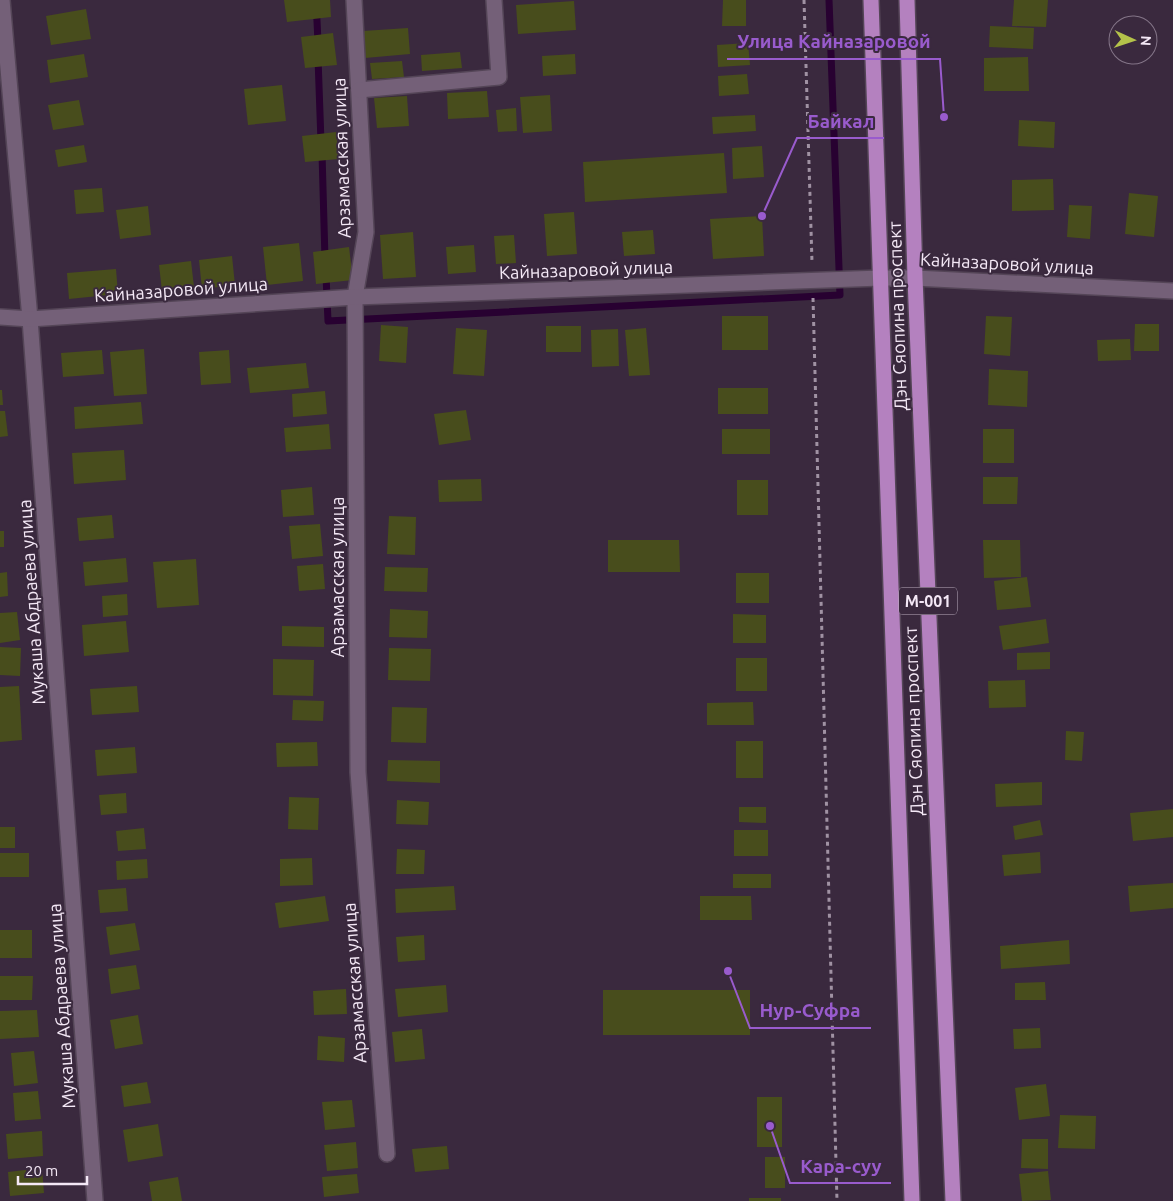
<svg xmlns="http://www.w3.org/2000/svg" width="1173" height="1201" viewBox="0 0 1173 1201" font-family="Ubuntu,sans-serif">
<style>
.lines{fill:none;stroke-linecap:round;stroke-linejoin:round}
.stream{stroke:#280131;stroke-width:7}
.building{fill:#484d1c}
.street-casing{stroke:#544557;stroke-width:18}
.primary-casing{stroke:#544557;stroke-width:18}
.path{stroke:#a092a3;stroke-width:3;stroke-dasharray:4 4;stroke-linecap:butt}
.street{stroke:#746078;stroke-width:15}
.primary{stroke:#b481bf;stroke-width:15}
.labels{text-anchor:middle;stroke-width:4;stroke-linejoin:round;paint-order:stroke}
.shield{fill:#3a293e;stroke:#bcafbf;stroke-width:1}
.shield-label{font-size:16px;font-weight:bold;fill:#f4e8f6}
.street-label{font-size:18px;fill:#f4e8f6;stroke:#3a293e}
.leader{fill:none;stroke:#995bcd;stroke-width:2}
.callout-dot{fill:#995bcd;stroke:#3a293e;stroke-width:2}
.callout-label{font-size:19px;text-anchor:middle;font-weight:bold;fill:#995bcd;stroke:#3a293e;stroke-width:4;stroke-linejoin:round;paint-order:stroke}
</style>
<rect width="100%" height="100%" fill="#3a293e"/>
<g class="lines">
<g class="stream">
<path d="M316,0l2,42"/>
<path d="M318,58l3,84"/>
<path d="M322,153l3,106"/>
<path d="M326,275l2,46 512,-26 -11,-295"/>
</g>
</g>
<g class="building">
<path d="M284,0h46l1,17 -44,5z"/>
<path d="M723,0h23v26h-24z"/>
<path d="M1014,0h34l-2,27 -34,-1z"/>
<path d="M574,1l2,29 -58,4 -2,-29z"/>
<path d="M86,9l5,30 -40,6 -5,-29z"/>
<path d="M990,26l44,2 -1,21 -44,-2z"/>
<path d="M408,28l2,26 -45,4 -2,-27z"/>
<path d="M333,33l4,32 -32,3 -4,-31z"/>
<path d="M748,43l2,22 -32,2 -1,-22z"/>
<path d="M460,52l2,16 -40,3 -1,-16z"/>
<path d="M84,54l4,23 -38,6 -3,-23z"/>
<path d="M575,54l1,20 -33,2 -1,-20z"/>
<path d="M1028,57l1,34h-45v-33z"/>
<path d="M402,61l2,16 -32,2 -2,-16z"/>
<path d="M747,74l2,20 -30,2 -1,-20z"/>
<path d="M282,85l4,36 -38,4 -4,-36z"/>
<path d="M487,91l2,26 -41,2 -1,-26z"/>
<path d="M550,95l2,36 -29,2 -3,-36z"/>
<path d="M407,96l2,30 -32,2 -3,-30z"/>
<path d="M79,100l5,25 -31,5 -5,-25z"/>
<path d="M516,108l1,23 -19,1 -2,-22z"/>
<path d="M755,115l1,16 -43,3 -1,-17z"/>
<path d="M1019,120l36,2 -1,26 -36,-2z"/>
<path d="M336,132l3,27 -34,3 -3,-26z"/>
<path d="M84,145l3,17 -29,5 -3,-17z"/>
<path d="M762,146l2,31 -31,2 -1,-31z"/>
<path d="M724,153l3,40 -142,9 -2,-40z"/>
<path d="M1053,179l1,31 -42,1v-31z"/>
<path d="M102,188l2,24 -28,2 -2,-24z"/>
<path d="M1129,193l29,3 -4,41 -29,-3z"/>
<path d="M1069,205l23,1 -2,33 -23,-2z"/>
<path d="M148,206l3,29 -31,4 -4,-29z"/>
<path d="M574,212l3,42 -30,2 -3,-42z"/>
<path d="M762,216l2,40 -51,3 -3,-40z"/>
<path d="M653,230l2,24 -31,2 -2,-24z"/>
<path d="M413,232l3,45 -33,2 -3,-44z"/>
<path d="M514,235l2,28 -20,1 -2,-28z"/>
<path d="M299,243l4,38 -36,4 -4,-38z"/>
<path d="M474,245l2,27 -28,2 -2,-27z"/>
<path d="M349,247l4,33 -37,4 -3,-32z"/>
<path d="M232,256l3,29 -33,4 -3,-29z"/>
<path d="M191,261l3,26 -32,4 -3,-26z"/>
<path d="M116,269l2,25 -49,5 -2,-26z"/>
<rect x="722" y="316" width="46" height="34"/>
<path d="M986,316l26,1 -2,39 -26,-2z"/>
<path d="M1135,324h24v27h-25z"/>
<path d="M381,325l27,2 -2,36 -27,-2z"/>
<rect x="546" y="326" width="35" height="26"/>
<path d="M456,328l31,2 -3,46 -31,-2z"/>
<path d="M646,328l4,47 -21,1 -4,-46z"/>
<path d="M618,329l1,37 -27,1 -1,-37z"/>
<path d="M1130,339l1,21 -33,1 -1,-21z"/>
<path d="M144,349l3,45 -33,2 -4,-44z"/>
<path d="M102,350l2,24 -41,3 -2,-24z"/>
<path d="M229,350l2,33 -30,2 -2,-33z"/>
<path d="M306,363l3,25 -59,5 -3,-25z"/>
<path d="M989,369l39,2 -1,36 -39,-2z"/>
<rect x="718" y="388" width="50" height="26"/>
<path d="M0,390h2l1,15h-3z"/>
<path d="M325,391l2,23 -34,3 -1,-23z"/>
<path d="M141,402l2,22 -68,5 -1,-22z"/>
<path d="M466,410l5,30 -32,5 -5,-31z"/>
<path d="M0,411h5l3,25 -8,1z"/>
<path d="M329,424l2,25 -45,3 -2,-24z"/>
<rect x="722" y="429" width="48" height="25"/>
<rect x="983" y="429" width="31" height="34"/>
<path d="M124,450l2,30 -52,4 -2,-31z"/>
<path d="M983,477h35l-1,27h-34z"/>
<path d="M481,479l1,22 -43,1 -1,-22z"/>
<rect x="737" y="480" width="31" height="35"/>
<path d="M312,487l2,28 -31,2 -2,-27z"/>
<path d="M112,515l2,23 -35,3 -2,-23z"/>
<path d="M389,516l27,1 -1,38 -28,-1z"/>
<path d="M320,524l3,32 -31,3 -3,-33z"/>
<rect x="0" y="531" width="4" height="16"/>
<path d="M608,540h71l1,32h-72z"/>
<path d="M983,540h37l1,37 -37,1z"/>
<path d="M126,558l2,24 -43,4 -2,-24z"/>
<path d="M196,559l3,46 -42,3 -4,-46z"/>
<path d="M323,564l2,25 -26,2 -2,-25z"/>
<path d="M385,567l43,1 -1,24 -43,-1z"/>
<path d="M7,572l1,24 -8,1v-24z"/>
<rect x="736" y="573" width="33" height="30"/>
<path d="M1027,577l4,30 -34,3 -3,-29z"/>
<path d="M127,594l1,21 -25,2 -1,-21z"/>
<path d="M390,609l38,2 -1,27 -38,-1z"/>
<path d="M17,612l3,28 -20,3v-30z"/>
<path d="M733,614l33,1v28h-33z"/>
<path d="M1046,619l3,24 -46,7 -4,-24z"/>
<path d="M126,621l3,31 -45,4 -2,-31z"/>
<path d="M282,626l42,1v20l-42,-1z"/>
<path d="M0,647l21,1 -1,28 -20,-1z"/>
<path d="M389,648l42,1 -1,32 -42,-1z"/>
<path d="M1050,652v17l-33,1v-17z"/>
<rect x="736" y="658" width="31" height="33"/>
<path d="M273,659l41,1 -1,36 -40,-1z"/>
<path d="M1025,680l1,27 -37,1 -1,-27z"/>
<path d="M19,686l3,54 -22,2v-55z"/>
<path d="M137,686l2,26 -47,3 -2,-26z"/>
<path d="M293,700l31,1 -1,20 -31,-1z"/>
<path d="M753,702l1,23h-47v-22z"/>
<path d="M392,707l35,1 -1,35 -35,-1z"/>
<path d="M1066,731l18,1 -2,29 -17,-1z"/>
<rect x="736" y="741" width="27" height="37"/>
<path d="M317,742l1,24 -41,1 -1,-24z"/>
<path d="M135,747l2,26 -40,3 -2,-26z"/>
<path d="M388,760l52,1v22l-53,-2z"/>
<path d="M1042,782v23l-46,2 -1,-23z"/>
<path d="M126,793l1,20 -26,2 -2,-20z"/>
<path d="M289,797l30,1 -1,32 -30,-1z"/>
<path d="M397,800l32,2 -1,23 -32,-1z"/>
<path d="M739,807h27v16l-27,-1z"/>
<path d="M1173,809v28l-40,4 -3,-28z"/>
<path d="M1040,820l3,15 -28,5 -2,-14z"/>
<rect x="0" y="827" width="15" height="21"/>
<path d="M144,828l2,21 -28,2 -2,-20z"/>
<rect x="734" y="830" width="34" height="26"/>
<path d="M397,849l28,1 -1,24h-28z"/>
<path d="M1040,852l1,21 -37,3 -2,-21z"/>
<rect x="0" y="853" width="29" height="24"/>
<path d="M312,858l1,27 -33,1v-27z"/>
<path d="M147,859l1,19 -31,2 -1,-19z"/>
<rect x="733" y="874" width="38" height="14"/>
<path d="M1173,883v25l-43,4 -2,-26z"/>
<path d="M454,886l2,24 -60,3 -1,-24z"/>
<path d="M126,888l2,23 -28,2 -2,-23z"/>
<path d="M325,896l4,25 -50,7 -4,-25z"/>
<path d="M700,896h51l1,24h-52z"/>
<path d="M135,923l5,27 -30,5 -4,-28z"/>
<rect x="0" y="930" width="32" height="28"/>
<path d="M424,935l1,25 -27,2 -2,-25z"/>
<path d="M1069,940l1,24 -69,5 -1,-23z"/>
<path d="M136,965l4,24 -29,5 -3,-25z"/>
<path d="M0,976h33l-1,24h-32z"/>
<path d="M1045,982l1,18h-31v-17z"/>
<path d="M446,985l2,27 -50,5 -3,-28z"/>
<path d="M346,989l1,25 -33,1 -1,-24z"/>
<rect x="603" y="990" width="147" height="45"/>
<path d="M37,1010l2,27 -39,2v-28z"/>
<path d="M138,1015l5,29 -28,5 -5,-29z"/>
<path d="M1040,1028l1,20 -27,1 -1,-20z"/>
<path d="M422,1029l3,30 -30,3 -3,-30z"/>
<path d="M318,1036l27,2 -1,24 -27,-2z"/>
<path d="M34,1051l4,32 -24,3 -3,-33z"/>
<path d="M147,1082l4,21 -27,4 -3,-21z"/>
<path d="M1046,1084l4,32 -31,4 -4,-32z"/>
<path d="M38,1091l3,28 -26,2 -2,-28z"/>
<rect x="757" y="1097" width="25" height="50"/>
<path d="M352,1100l3,27 -30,3 -3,-28z"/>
<path d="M1060,1115l36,1 -1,33 -37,-1z"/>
<path d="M158,1124l5,32 -35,6 -5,-32z"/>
<path d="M42,1131l1,25 -35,3 -2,-25z"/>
<path d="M1022,1139h26v30l-27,-1z"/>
<path d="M356,1142l2,26 -31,3 -3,-26z"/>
<path d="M447,1146l2,23 -34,3 -3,-23z"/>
<rect x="765" y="1157" width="20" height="31"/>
<path d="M42,1168l2,25 -34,3 -2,-24z"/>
<path d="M1048,1171l3,29 -29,1 -3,-27z"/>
<path d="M357,1174l2,19 -35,4 -2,-20z"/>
<path d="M178,1177l4,24h-30l-3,-19z"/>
<rect x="749" y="1198" width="32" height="3"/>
</g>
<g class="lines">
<defs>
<g id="street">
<path d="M2,0l28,319 65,882"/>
<path d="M354,0l12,232 -11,65 3,475 29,382"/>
<path d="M359,90l140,-13 -5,-77"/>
<path d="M0,317l30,2 325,-22 526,-19h34l258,13"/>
</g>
<g id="primary">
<path d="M871,0l41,1201"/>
<path d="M907,0l8,278 38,923"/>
</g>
</defs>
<use href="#street" class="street-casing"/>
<use href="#primary" class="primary-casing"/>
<g class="path">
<path d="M804,0l8,262"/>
<path d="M813,298l24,903"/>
</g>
<use href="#street" class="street"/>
<use href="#primary" class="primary"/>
</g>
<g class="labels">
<rect class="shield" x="899" y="587.5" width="58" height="27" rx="4"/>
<g class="shield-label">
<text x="928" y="607">M-001</text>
</g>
<g class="street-label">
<text transform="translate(342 158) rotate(-92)" y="6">Арзамасская улица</text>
<text transform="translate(1007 264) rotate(3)" y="6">Кайназаровой улица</text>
<text transform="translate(586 270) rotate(-2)" y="6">Кайназаровой улица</text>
<text transform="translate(181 290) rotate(-4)" y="6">Кайназаровой улица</text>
<text transform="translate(898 316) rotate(-92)" y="6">Дэн Сяопина проспект</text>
<text transform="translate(338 577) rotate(-90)" y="6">Арзамасская улица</text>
<text transform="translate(32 602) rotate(-94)" y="6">Мукаша Абдраева улица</text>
<text transform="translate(914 721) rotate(-92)" y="6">Дэн Сяопина проспект</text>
<text transform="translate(355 983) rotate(-94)" y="6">Арзамасская улица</text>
<text transform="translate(62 1006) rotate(-94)" y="6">Мукаша Абдраева улица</text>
</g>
</g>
<path class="leader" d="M944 117L940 59H727M762 216L797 138H884M728 971L750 1028H871M770 1126L790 1183H891"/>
<g class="callout-dot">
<circle cx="944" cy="117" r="5"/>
<circle cx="762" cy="216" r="5"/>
<circle cx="728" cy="971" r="5"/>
<circle cx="770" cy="1126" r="5"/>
</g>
<g class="callout-label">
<text x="834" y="48">Улица Кайназаровой</text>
<text x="841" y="128">Байкал</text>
<text x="810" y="1017">Нур-Суфра</text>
<text x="841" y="1173">Кара-суу</text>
</g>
<g transform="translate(1133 40) rotate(93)"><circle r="24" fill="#3a293e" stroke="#847588"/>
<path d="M0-4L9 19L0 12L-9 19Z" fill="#b4c24a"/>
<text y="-8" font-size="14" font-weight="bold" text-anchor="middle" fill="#f4e8f6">N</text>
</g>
<path d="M18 1176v8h69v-8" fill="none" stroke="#f4e8f6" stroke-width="2.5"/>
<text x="25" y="1176" font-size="15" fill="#f4e8f6" stroke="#3a293e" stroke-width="4" paint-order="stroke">20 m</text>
</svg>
